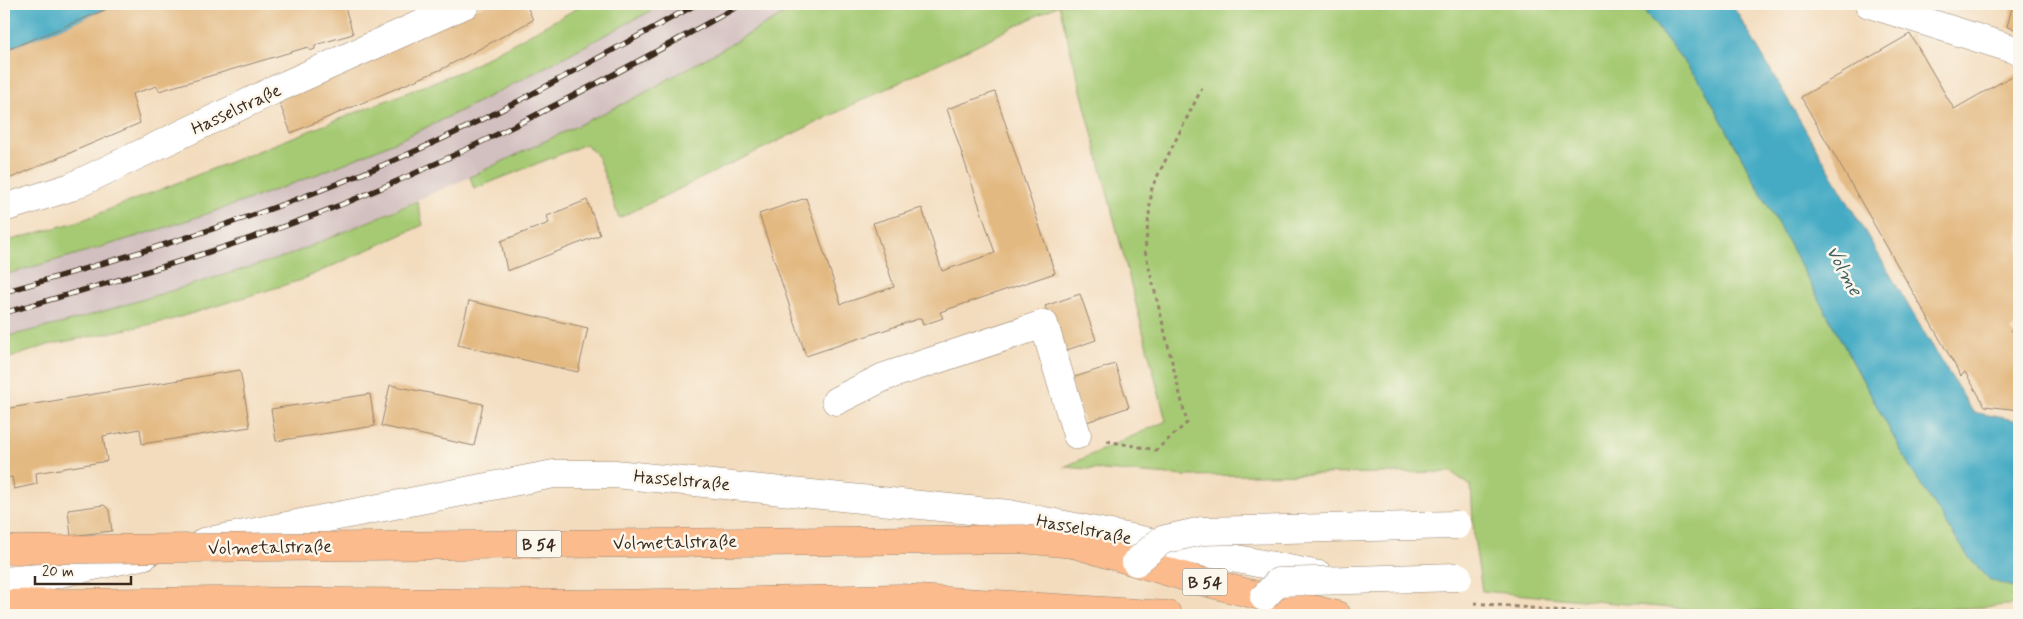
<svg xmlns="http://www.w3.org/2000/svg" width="2023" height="619" viewBox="0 0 2023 619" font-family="Mynerve,sans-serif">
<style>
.industrial{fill:#d2bfbf}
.green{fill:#a6ca73;stroke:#707a48}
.water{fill:#44abc4;stroke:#406a71}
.building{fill:#e3b982}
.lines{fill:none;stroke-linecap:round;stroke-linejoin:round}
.minor-casing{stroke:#97836e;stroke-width:29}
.major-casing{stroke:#97836e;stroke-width:29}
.path{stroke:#97836e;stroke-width:3;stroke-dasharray:4 4;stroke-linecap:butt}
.minor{stroke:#fff;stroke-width:28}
.major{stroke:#fbbb8d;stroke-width:28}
.rail-casing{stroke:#3b2a1e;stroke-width:5.5}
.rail{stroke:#fbf7ec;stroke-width:4;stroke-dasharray:11;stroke-linecap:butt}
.minor-bridge-casing{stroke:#97836e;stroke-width:29;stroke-linecap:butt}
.major-bridge-casing{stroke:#97836e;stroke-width:29;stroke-linecap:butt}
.minor-bridge{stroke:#fff;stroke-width:28}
.major-bridge{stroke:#fbbb8d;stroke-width:28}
.labels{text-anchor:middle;stroke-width:5;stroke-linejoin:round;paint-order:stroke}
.shield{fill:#fbf7ec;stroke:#75685c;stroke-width:1}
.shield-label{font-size:16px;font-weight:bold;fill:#3b2a1e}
.street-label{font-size:18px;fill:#3b2a1e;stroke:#fbf7ec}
.water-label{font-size:19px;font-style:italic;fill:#3f5e60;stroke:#fbf7ec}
</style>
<rect width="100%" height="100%" fill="#fbf7ec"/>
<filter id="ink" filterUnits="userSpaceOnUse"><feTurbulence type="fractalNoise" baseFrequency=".02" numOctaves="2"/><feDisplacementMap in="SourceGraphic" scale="10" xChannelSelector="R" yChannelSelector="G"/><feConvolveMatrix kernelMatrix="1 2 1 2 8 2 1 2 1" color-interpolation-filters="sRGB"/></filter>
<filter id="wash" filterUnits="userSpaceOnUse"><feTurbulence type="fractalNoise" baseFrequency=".0096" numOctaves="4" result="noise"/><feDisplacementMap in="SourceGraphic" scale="20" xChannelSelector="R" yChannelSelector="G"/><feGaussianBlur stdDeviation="1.12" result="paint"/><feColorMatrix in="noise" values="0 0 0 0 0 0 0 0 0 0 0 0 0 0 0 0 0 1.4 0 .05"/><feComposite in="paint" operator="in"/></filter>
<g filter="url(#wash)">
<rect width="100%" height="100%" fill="#f3dcbd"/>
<path class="industrial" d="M664,4h138l-167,94 -165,79 -183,79 -223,67 -60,14v-62l90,-25 199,-66 134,-57z"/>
<g class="green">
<path d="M585,4h79c-79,41 -157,85 -237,123 -135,64 -280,108 -423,148v-33l76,-21 384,-151z"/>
<path d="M802,4h837l64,82 208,383 58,89 21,22 29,9v15l-49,4 -114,3h-152l-222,-20 -8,-53 -3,-52 -20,-14 -266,4 -121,-9 102,-46 -107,-416 -440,213 -21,-61 -12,-13 -112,45 -4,-12 165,-79z"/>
<path d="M417,201l6,24 -122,55 -134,41 -119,24 -44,15v-23l60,-14 223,-67z"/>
</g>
<g class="water">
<path d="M4,4h115l-115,47z"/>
<path d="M1639,4h93l187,320 54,88 46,9v168l-29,-9 -21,-22 -58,-89 -208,-383z"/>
</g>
<g id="blocks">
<g class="building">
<path d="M119,4h225l9,30 -38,11v4l-5,2 -2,-4 -149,44 -2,-5 -25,8 8,29 -136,58v-130z"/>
<path d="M486,4h40l7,16 -91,49 -151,64 -15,-39z"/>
<path d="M2013,4h6v26l-12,-3z"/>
<path d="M1910,34l44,75 65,-37v251l-8,7 8,8v72l-34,-4 -20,-34 -4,4 -160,-279z"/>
<path d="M995,92l60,181 -115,39 3,6 -20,7 -2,-7 -115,38 -47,-142 47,-16 35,106 53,-17 -21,-64 49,-15 20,63 53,-18 -48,-144z"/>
<path d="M587,200l13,35 -93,36 -6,-30 48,-18 -2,-7z"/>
<path d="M1080,294l16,46 -35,12 -16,-46z"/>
<path d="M469,301l119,27 -10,44 -120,-27z"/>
<path d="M1115,364l14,43 -45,16 -15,-44z"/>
<path d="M240,370l10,57 -108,17 -2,-15 -37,7 4,25 -71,12 1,11 -23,5 -2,-12 -8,1v-69z"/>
<path d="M390,385l93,19 -9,42 -93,-20z"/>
<path d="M370,394l5,32 -99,15 -5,-32z"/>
<path d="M104,505l5,5 3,21 -41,5 -3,-26z"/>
</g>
</g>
</g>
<g filter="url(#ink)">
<use href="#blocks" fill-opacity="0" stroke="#97836e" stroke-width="1"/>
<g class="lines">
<defs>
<g id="minor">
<path d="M1869,4l150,47"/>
<path d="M4,208l67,-21 203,-97 192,-86"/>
<path d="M836,401l48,-24 160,-53 33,111"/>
<path d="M204,542l350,-68h61l394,40 310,61"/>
<path d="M4,581l33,-3 108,-23"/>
</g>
<g id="major">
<path d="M1074,544l122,36 141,35"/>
<path d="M4,604l209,-3 398,3 290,-6 267,17"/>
</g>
</defs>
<use href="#minor" class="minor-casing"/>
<use href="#major" class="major-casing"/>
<g class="path">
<path d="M1107,441l49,9 31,-27 -42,-172 7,-64 50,-99"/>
<path d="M1474,603l135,12h56"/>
</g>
<use href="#minor" class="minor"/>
<use href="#major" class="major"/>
<defs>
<g id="rail">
<path d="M4,292c142,-40 283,-83 418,-144 94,-42 184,-95 275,-144"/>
<path d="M4,313c126,-36 254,-72 375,-124 125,-54 245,-119 363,-185"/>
</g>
</defs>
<use href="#rail" class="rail-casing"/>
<use href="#rail" class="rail"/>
<defs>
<g id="minor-bridge">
<path d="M1136,562l26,-22 40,-9 255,-6"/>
<path d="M1264,597l14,-15 180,-5"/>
</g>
<path id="major-bridge" d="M4,550l1018,-11 52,5"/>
</defs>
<use href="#minor-bridge" class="minor-bridge-casing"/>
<use href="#major-bridge" class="major-bridge-casing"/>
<use href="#minor-bridge" class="minor-bridge"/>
<use href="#major-bridge" class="major-bridge"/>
</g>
</g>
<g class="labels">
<g class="shield">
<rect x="516.5" y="530.5" width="45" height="27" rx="4"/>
<rect x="1182.5" y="568.5" width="45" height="27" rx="4"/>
</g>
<g class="shield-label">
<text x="539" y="550">B 54</text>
<text x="1205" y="588">B 54</text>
</g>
<g class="street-label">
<text transform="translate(236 109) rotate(-25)" y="6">Hasselstraße</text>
<text transform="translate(682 480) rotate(5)" y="6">Hasselstraße</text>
<text transform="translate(1084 529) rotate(11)" y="6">Hasselstraße</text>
<text transform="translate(675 542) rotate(-1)" y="6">Volmetalstraße</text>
<text transform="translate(270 547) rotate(-1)" y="6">Volmetalstraße</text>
</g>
<g class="water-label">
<text transform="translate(1845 270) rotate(61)" y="7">Volme</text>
</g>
</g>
<rect width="2023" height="619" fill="none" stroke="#fbf7ec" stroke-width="20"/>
<path d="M35 576v8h96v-8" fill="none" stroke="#3b2a1e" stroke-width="2.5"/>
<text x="42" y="576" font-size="15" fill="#3b2a1e" stroke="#fbf7ec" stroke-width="4" paint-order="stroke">20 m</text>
</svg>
